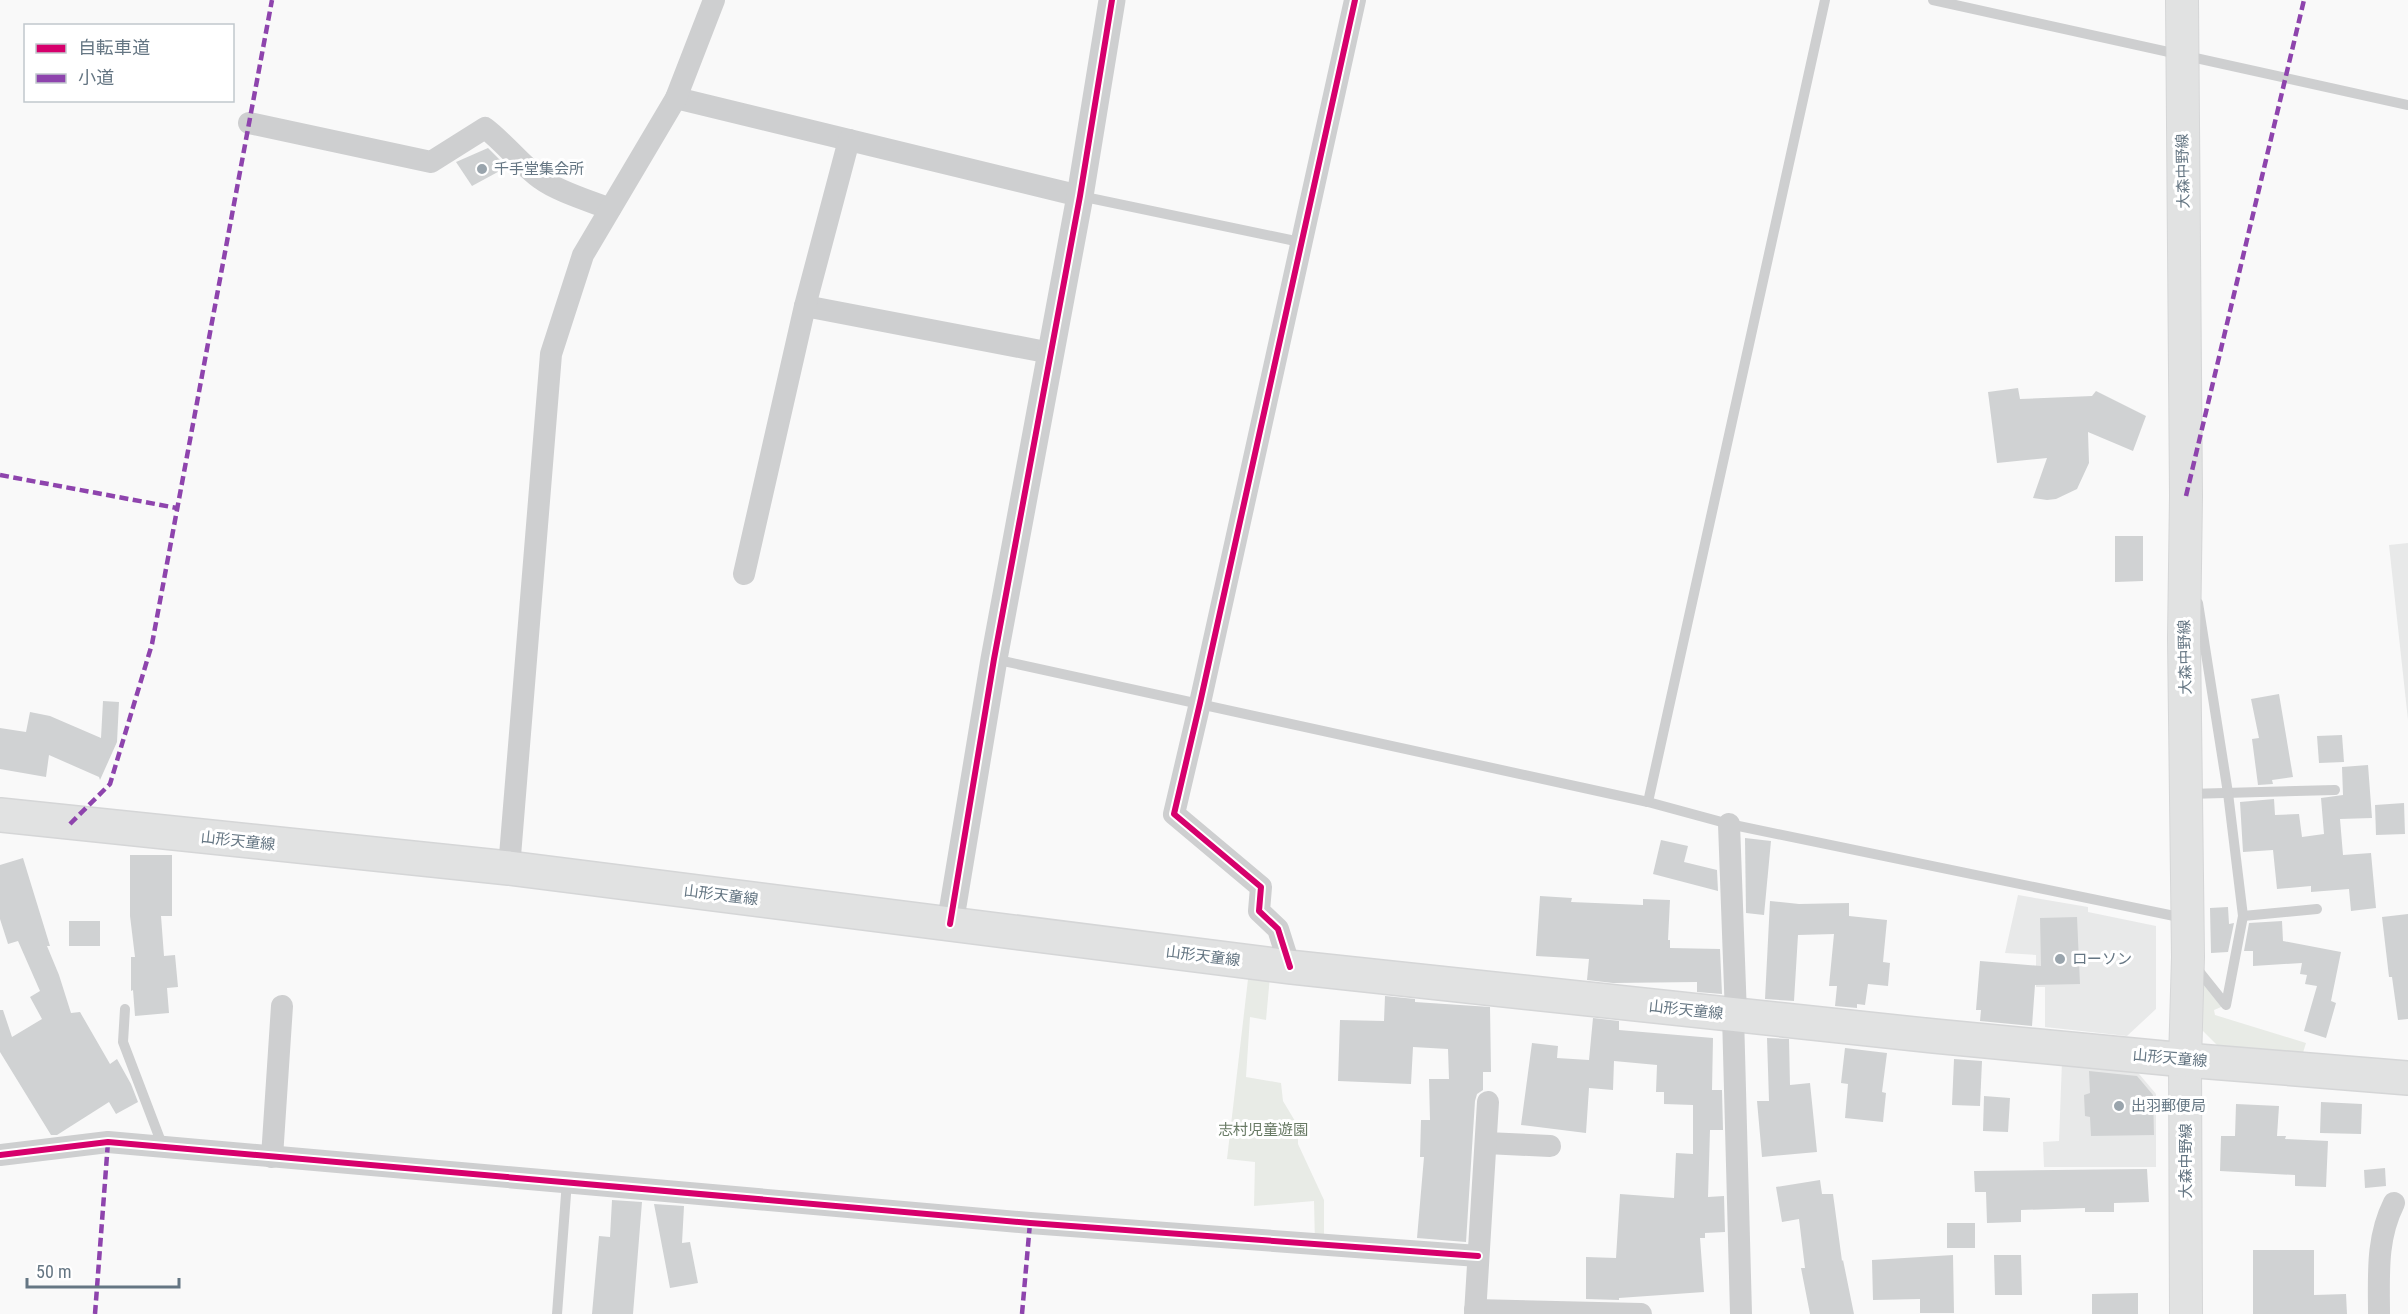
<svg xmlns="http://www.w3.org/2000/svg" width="2408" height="1314" viewBox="0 0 2408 1314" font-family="'Roboto Condensed','Noto Sans JP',sans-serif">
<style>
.built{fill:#e8e9e9}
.green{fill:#e8ebe6}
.building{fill:#d0d2d3}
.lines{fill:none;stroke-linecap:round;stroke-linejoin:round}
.secondary-casing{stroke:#d5d6d7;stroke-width:34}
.primary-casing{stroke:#d5d6d7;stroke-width:36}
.service{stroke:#cecfd0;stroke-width:10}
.minor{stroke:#cecfd0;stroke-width:22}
.tertiary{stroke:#cecfd0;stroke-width:27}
.secondary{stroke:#e1e2e2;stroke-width:32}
.primary{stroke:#e1e2e2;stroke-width:33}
.quiet{stroke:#8e44ad;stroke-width:4.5;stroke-dasharray:9 4.5;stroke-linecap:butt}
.cycleway-casing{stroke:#fff;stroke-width:10}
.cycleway{stroke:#d6006c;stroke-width:6}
.poi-dot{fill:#99a4ac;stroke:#fff;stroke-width:2}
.labels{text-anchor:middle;stroke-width:6;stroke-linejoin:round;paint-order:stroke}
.poi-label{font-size:15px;fill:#657683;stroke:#fff;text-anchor:start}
.street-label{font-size:15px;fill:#657683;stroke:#fff}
.park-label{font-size:15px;fill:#687a64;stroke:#fff}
</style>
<rect width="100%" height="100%" fill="#f9f9f9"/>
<g class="built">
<path d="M2408,543v177l-19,-175z"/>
<path d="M2018,895l70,12v5l68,14v83l-29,27 -82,-9v-40h-9v-32l-31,-2z"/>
<path d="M2062,1061l72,7 22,26v73h-112l-1,-25 16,-1z"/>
</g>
<g class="green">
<path d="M2188,957l38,48 -12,5 1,5 91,28 -5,16 -81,-11 -33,-33z"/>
<path d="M1250,962l21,3 -5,55 -16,-3 -4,60 35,6 2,18 15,25v18l26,56v44h-9l-1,-43 -60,5 1,-44 -28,-3z"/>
</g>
<g class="building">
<path d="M488,148l19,19 -35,19 -16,-24z"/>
<path d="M2018,388l2,11 72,-3 4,-5 50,25 -13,35 -45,-19 1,31 -12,26 -21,10 -9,1 -14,-2 14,-40 -50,5 -9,-71z"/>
<path d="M2115,536h28v45l-28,1z"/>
<path d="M2279,694l14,83 -21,3 1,4 -15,1 -6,-46 7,-1 -8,-39z"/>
<path d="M103,701l16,1 -2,40 -17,38 -1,-3 -50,-22 -3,22 -46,-8v-41l26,4 4,-20 20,4 51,22z"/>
<path d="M2342,735l2,27 -25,1 -2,-27z"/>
<path d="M2368,765l4,53 -32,1 3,36 28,-2 5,55 -25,3 -2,-22 -38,3v-6l-34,3 -4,-39 -30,2 -3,-50 34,-3 1,16 24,-1 3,23 22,-3 -3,-36 22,-3 -1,-28z"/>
<path d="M2404,803l1,31 -29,1 -1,-30z"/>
<path d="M1745,838l26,3 -7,74 -18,-2z"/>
<path d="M1661,840l27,6 -4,16 33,8 1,21 -65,-17z"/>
<path d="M130,855h42v61h-11l3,40 11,-1 3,32 -11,1 2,25 -34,3 -2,-26 -2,1v-34h4l-5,-41z"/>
<path d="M23,858l27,88h-3l12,29 12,38 9,-1 30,52 7,-5 14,25 7,18 -22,12 -7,-12 -52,33h-6l-51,-83v-42h3l9,27 30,-18 -12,-22 10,-6 -22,-50 -10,3 -8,-25v-54z"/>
<path d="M1540,896l32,2 -1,4 72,3v-6l27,1 -2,40h2v8l50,1 2,45 -25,-2v-10l-84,1 -26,-3 2,-21 -53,-3z"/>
<path d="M1770,901l29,3 50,-1v13l38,4 -4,42 7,1 -2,23 -20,-2 -3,21 -8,-1v4l-22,-2 2,-20h-8l5,-52 -36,1 -4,66 -29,-2z"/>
<path d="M2228,907l1,17 5,-1 -6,29 -17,1 -1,-45z"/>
<path d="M2408,914v105l-10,1 -6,-43h-3l-7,-60z"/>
<path d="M2077,917l3,67 -45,1 -3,41 -52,-5 1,-11h-5l4,-49 61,5 -1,-48z"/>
<rect x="69" y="921" width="31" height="25"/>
<path d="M2282,921l1,20 58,11 -10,49 5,2 -10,35 -22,-7 13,-45 -12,-2 2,-9 -7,-1 2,-11 -49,3v-15h-9l5,-28z"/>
<path d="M1385,996l30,3v3l75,5 1,65h-8v18l-6,4 -2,7 -9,141 -49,-4 7,-81h-4l1,-37h9l-1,-41h20l-1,-30 -35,-2 -2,37 -73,-3 2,-61 44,1z"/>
<path d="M1593,1018l26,3v9l94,8 -1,52h10l1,40h-13l-2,67 16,-1 1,36 -20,1v5h-5l4,54 -85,6v2l-33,-1v-42l30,1 4,-64 54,4 2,-45 17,1v-49l-29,-1v-12h-8l1,-27 -43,-4 -1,29 -24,-2 -3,45 -65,-8 11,-82 26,3 -1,12 32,2z"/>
<path d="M1767,1038l22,1 1,46 20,-2 7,69 -55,5 -5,-56h12z"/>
<path d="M1845,1048l42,5 -5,39 4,1 -3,29 -38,-4 3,-34 -7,-1z"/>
<path d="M1954,1059l28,2 -2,45 -28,-1z"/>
<path d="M2089,1071l48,5 16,19 1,40 -63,1 -1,-19 -5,-1 -1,-21 6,-2z"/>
<path d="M1984,1096l26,2 -2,34 -25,-1z"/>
<path d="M2321,1102l41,2 -1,30 -41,-1z"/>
<path d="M2236,1104l43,2 -2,30h9l-1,3 43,2 -2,46 -31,-1v-11l-75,-4 1,-35h14z"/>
<path d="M2385,1168l1,18 -21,2 -1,-18z"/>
<path d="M2147,1169l2,33 -35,1v9h-29v-4l-64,2v12l-34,1 -1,-31h-11l-1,-21z"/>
<path d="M1820,1180l2,14h11l9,67 1,-1 11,54h-44l-9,-46h4l-6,-49 -17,3 -6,-35z"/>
<path d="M612,1200l30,2 -9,112h-41l7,-78 11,1z"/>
<path d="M654,1204l30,2 -2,37 8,-1 8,41 -28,5z"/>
<rect x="1947" y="1223" width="28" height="25"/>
<path d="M2253,1250h61v45l32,-1 1,20h-94z"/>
<path d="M1953,1255l1,58h-34v-14l-47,1 -1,-40z"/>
<path d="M1994,1255h27l1,40h-27z"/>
<path d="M2138,1293v21h-46v-20z"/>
</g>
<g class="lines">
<defs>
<path id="secondary" d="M2182,0l4,496 -2,142 4,319 -3,103 1,254"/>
<path id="primary" d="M0,815l509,53 781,99 644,69 251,24 223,18"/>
</defs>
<use href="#secondary" class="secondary-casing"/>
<use href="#primary" class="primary-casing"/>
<g class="service">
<path d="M1933,0l475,105"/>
<path d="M1080,196l220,46"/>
<path d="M994,659l654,143 81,22 455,94"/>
<path d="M2188,794l147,-4"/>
<path d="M1648,802l177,-802"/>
<path d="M2243,916l74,-7"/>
<path d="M2194,965l32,40 17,-89 -15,-123 -30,-190"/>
<path d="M125,1009l-2,33 40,105"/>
<path d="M557,1314l10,-133"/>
</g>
<g class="minor">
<path d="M676,98l404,98"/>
<path d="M249,123l182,39 54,-34c20,15 35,36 56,51 16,12 49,22 69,30"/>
<path d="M805,306l246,47"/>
<path d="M744,574l61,-268 44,-166"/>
<path d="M1729,824l7,191"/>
<path d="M509,868l42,-514 32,-99 93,-157 38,-98"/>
<path d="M1290,967l-12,-38 -19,-18 2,-24 -87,-73 26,-111 155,-703"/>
<path d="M1733,1015l8,299"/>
<path d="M1486,1143l64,3"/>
<path d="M0,1155l108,-13 922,81 448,33"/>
<path d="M272,1157l10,-151"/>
<path d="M1475,1310l166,4"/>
<path d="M1475,1314l13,-212"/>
<path d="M2379,1314c0,-39 -3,-75 15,-111"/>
</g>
<path class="tertiary" d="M950,924l44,-265 86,-463 32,-196"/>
<use href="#secondary" class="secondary"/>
<use href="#primary" class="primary"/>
<g class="quiet">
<path d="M0,475l177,33"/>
<path d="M2186,496l118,-496"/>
<path d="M70,824l40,-40 42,-140 120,-644"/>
<path d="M95,1314l13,-172"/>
<path d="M1022,1314l8,-91"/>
</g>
<defs>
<g id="cycleway">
<path d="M950,924l44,-265 86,-463 32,-196"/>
<path d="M1290,967l-12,-38 -19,-18 2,-24 -87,-73 26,-111 155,-703"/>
<path d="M0,1155l108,-13 922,81 448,33"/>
</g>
</defs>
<use href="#cycleway" class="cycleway-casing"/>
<use href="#cycleway" class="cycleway"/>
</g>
<g class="poi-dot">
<circle cx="482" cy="169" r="6"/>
<circle cx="2060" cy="959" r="6"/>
<circle cx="2119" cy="1106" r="6"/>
</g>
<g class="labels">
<g class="poi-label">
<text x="494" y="174">千手堂集会所</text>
<text x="2072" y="964">ローソン</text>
<text x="2131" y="1111">出羽郵便局</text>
</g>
<g class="street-label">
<text transform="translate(2183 171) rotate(-91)" y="5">大森中野線</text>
<text transform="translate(2185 657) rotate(-91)" y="5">大森中野線</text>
<text transform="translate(238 841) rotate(6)" y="5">山形天童線</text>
<text transform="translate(721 895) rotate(7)" y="5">山形天童線</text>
<text transform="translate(1203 956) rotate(7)" y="5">山形天童線</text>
<text transform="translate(1686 1010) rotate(6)" y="5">山形天童線</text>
<text transform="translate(2170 1058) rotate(5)" y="5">山形天童線</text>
<text transform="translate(2186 1161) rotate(-90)" y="5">大森中野線</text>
</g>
<g class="park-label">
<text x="1263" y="1135">志村児童遊園</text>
</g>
</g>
<rect x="24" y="24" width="210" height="78" fill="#ffffff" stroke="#c1c8cd" stroke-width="1.5"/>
<rect x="36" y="44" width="30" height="9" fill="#d6006c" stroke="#c1c8cd" stroke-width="1.5"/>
<text x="78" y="54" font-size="18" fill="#657683">自転車道</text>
<rect x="36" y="74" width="30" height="9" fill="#8e44ad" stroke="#c1c8cd" stroke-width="1.5"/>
<text x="78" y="84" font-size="18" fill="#657683">小道</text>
<path d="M27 1278v9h152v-9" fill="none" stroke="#657683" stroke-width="3"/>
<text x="36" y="1278" font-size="18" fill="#657683" stroke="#ffffff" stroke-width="4.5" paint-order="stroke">50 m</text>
</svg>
